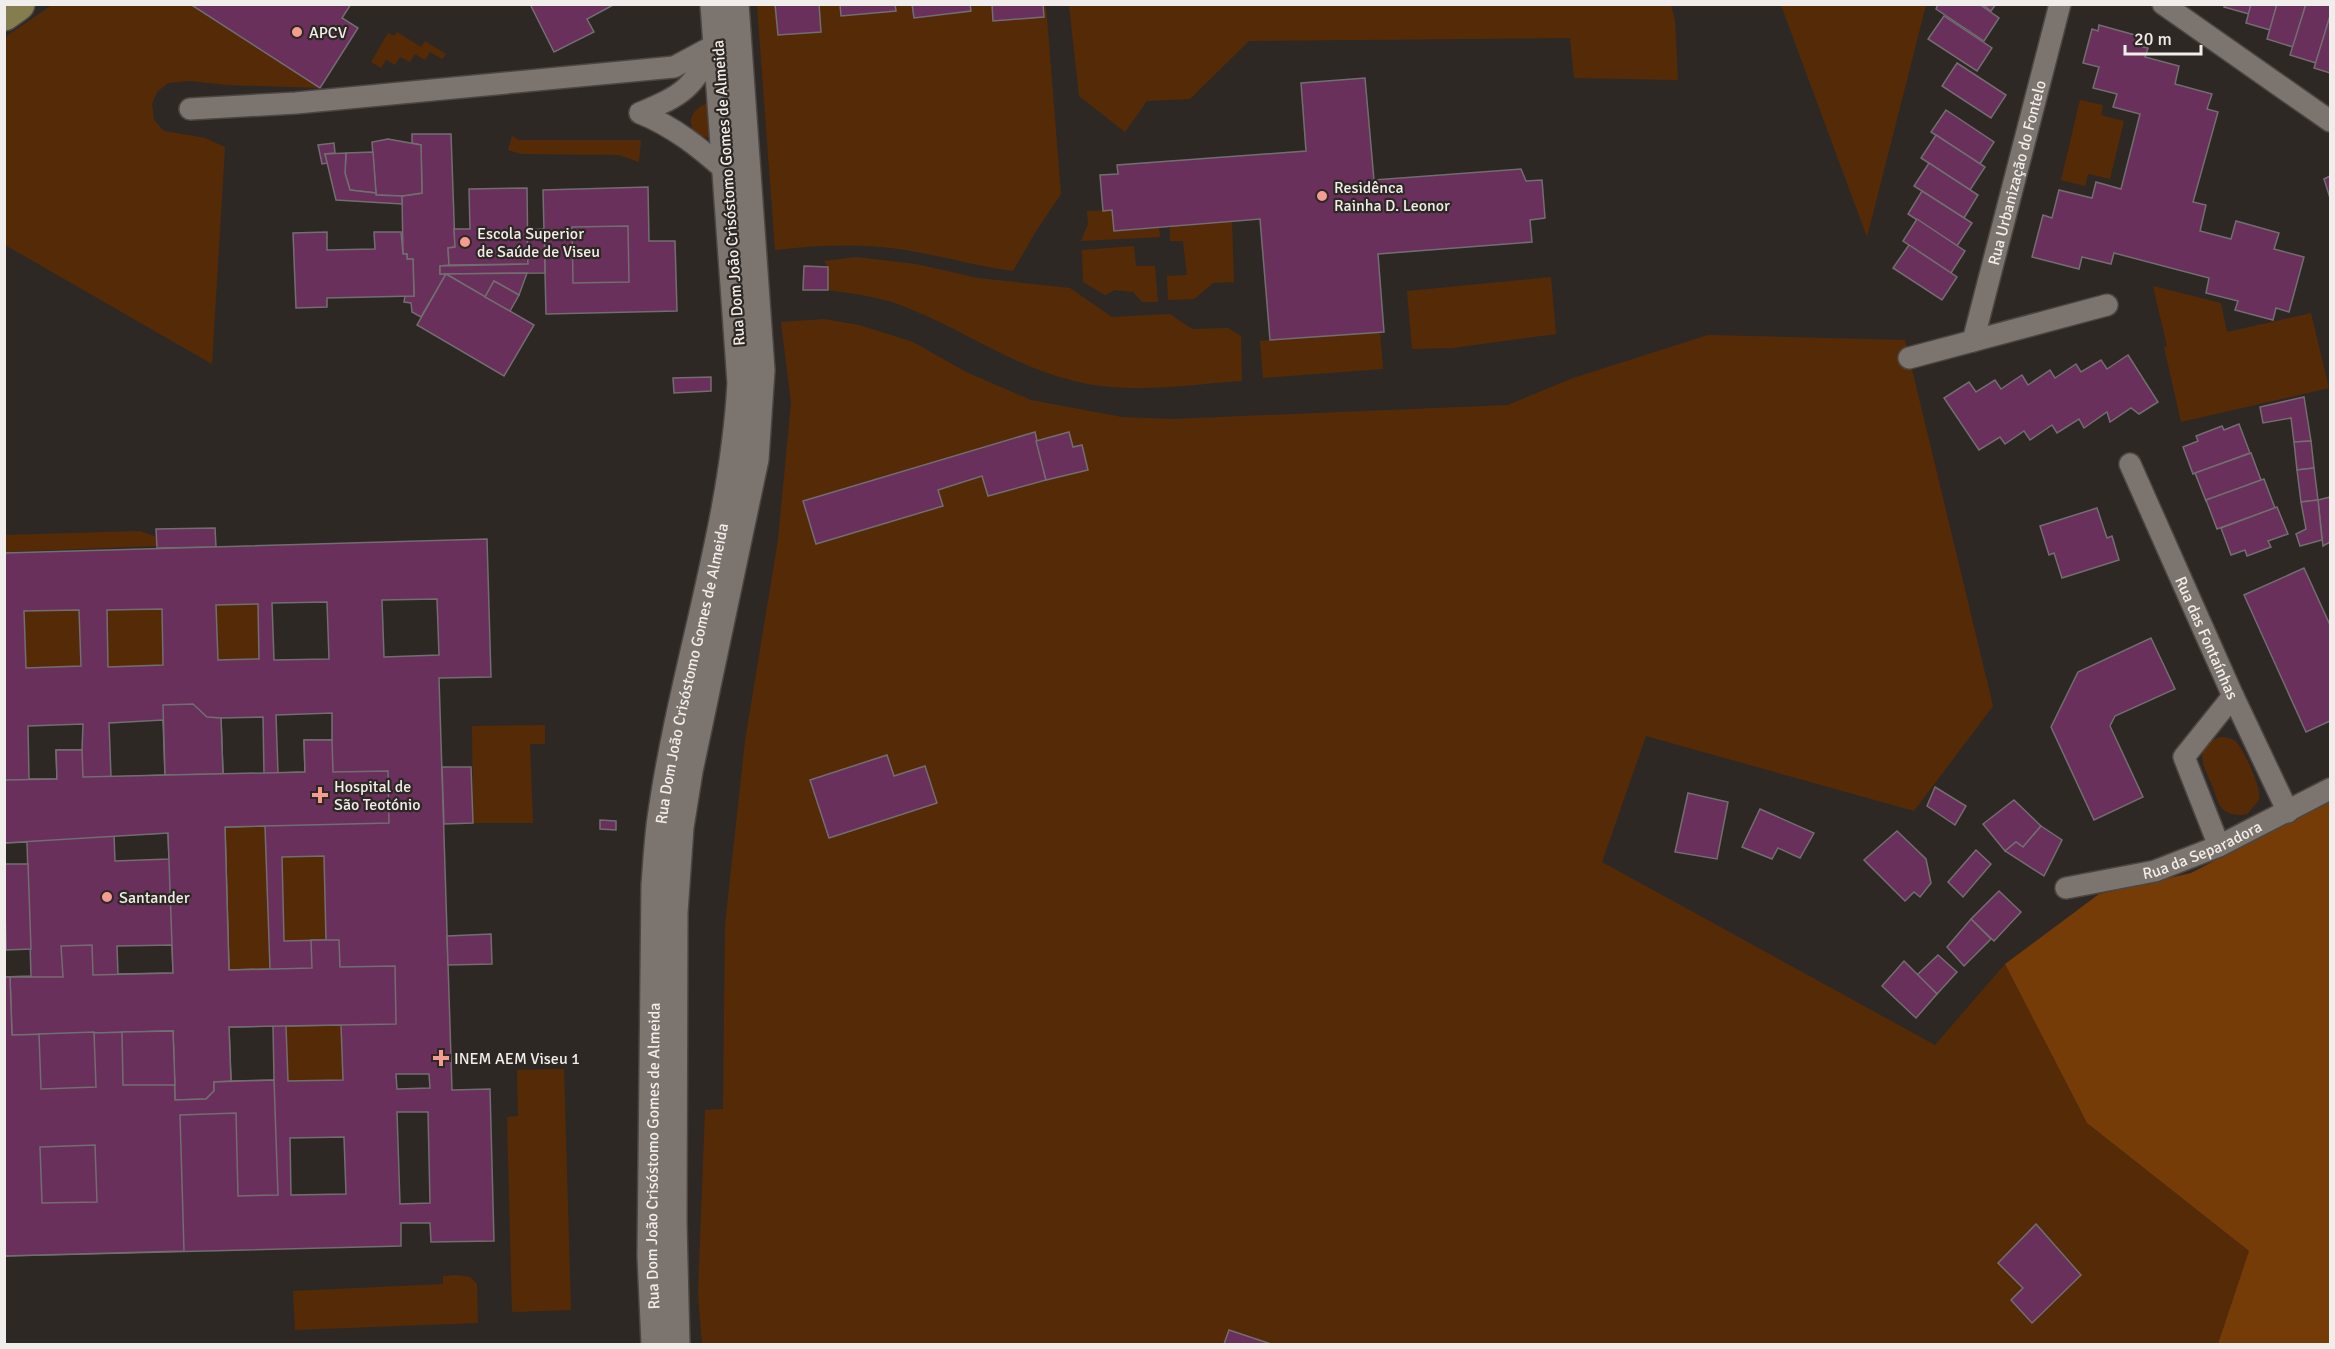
<svg xmlns="http://www.w3.org/2000/svg" width="2335" height="1349" viewBox="0 0 2335 1349" font-family="Signika,sans-serif">
<style>
.green{fill:#552b07}
.forest{fill:#763c07}
.building{fill:#68305b;stroke:#736d71;stroke-width:1.5;fill-rule:evenodd}
.lines{fill:none;stroke-linecap:round;stroke-linejoin:round}
.minor-casing{stroke:#4b4642;stroke-width:24}
.tertiary-casing{stroke:#4b4642;stroke-width:30}
.primary-casing{stroke:#4b4642;stroke-width:36}
.minor{stroke:#7b746f;stroke-width:21}
.tertiary{stroke:#7b746f;stroke-width:27}
.primary{stroke:#847d4f;stroke-width:33}
.poi-dot{fill:#f59c91;stroke:#2e2824;stroke-width:2}
.labels{text-anchor:middle;stroke-width:4.5;stroke-linejoin:round;paint-order:stroke}
.poi-label{font-size:16px;fill:#f1edea;stroke:#2e2824;text-anchor:start}
.street-label{font-size:16px;fill:#f1edea;stroke:#2e2824}
</style>
<rect width="100%" height="100%" fill="#2e2824"/>
<g class="green">
<path d="M52,5h138l130,83 -92,-3 -39,-4 -21,2 -11,9 -5,12 2,16 10,11 41,7 20,9 -13,217 -207,-119v-208z"/>
<path d="M757,5h289l15,189 -25,37 -23,40c-31,-4 -60,-12 -91,-18 -48,-10 -99,-9 -147,-3z"/>
<path d="M1069,5h602l4,15 3,60 -104,-2 -4,-40 -321,3 -59,58 -43,2 -22,31 -46,-36z"/>
<path d="M1781,5h145l-59,232z"/>
<path d="M397,32l24,15 4,-6 21,13 -4,5 -12,-7 -5,8 -10,-6 -5,8 -10,-5 -5,8 -9,-5 -5,8 -10,-6 17,-29 6,3z"/>
<path d="M2080,100l23,5 -2,10 23,6 -14,58 -22,-5 -3,12 -24,-6z"/>
<path d="M708,103l6,35c-27,0 -32,-26 -6,-35z"/>
<path d="M512,136l7,4h122l-2,22 -20,-7 -98,-1 -13,-4z"/>
<path d="M1112,210l2,20 45,-3 1,10 -79,4 7,-17 -1,-13z"/>
<path d="M1232,221l2,61 -21,1 -19,16 -26,1 -1,-24 20,-1 -4,-34h-13v-15z"/>
<path d="M1134,246l2,20h19l3,36h-16l-9,-10 -18,-2 -10,5 -22,-13 -1,-32z"/>
<path d="M856,257l60,7 62,14 92,10 42,29 58,-3 22,15 36,-1 13,8 1,45c-57,4 -117,14 -172,-1 -58,-15 -107,-50 -162,-72 -26,-11 -53,-14 -80,-18v-23l-4,-6z"/>
<path d="M1551,277l5,57 -104,14 -40,1 -5,-58z"/>
<path d="M2153,286l68,17 6,29 84,-19 18,75 -148,34 -17,-75 3,-1z"/>
<path d="M824,319l35,6 54,17 53,30 65,28 91,17 50,2 336,-14 65,-27 135,-43 197,5 88,366 -79,105 -268,-75 -44,126 333,183 70,-81 82,159 162,128 -31,93h-1516l-4,-50 7,-184 18,-1 2,-184 20,-184 33,-201 13,-137 -10,-81z"/>
<path d="M1380,331l3,38 -120,9 -3,-37z"/>
<path d="M140,531l17,6v9l-152,6 -1,-17z"/>
<path d="M258,604l1,55 -41,1 -2,-55z"/>
<path d="M162,609l1,56 -55,2 -1,-57z"/>
<path d="M79,610l2,56 -55,2 -2,-57z"/>
<path d="M545,725v19h-15l3,79h-60l-1,-97z"/>
<path d="M2221,737c5,0 9,1 14,4 9,8 27,48 24,59l-12,14c-9,2 -20,1 -26,-7 -4,-6 -6,-15 -9,-22 -9,-20 -20,-40 9,-48z"/>
<path d="M265,826l5,143 -41,1 -4,-143z"/>
<path d="M324,856l2,84 -42,1 -2,-84z"/>
<path d="M341,1025l2,55 -55,1 -2,-55z"/>
<path d="M564,1069l7,241 -59,2 -5,-195 11,-1 -1,-46z"/>
<path d="M456,1275l14,2 7,7 1,39 -183,7 -2,-39 150,-7v-8z"/>
</g>
<path class="forest" d="M2330,800v544h-112l31,-93 -162,-128 -82,-159 94,-70 92,-21z"/>
<g class="building">
<path d="M190,4h161l-9,14 16,10 -38,60z"/>
<path d="M530,4h85l-28,15 7,13 -40,20z"/>
<path d="M775,4h44l2,28 -43,3z"/>
<path d="M840,4h55l1,7 -55,5z"/>
<path d="M912,4h58l1,7 -57,7z"/>
<path d="M992,4h51l1,13 -51,4z"/>
<path d="M1938,4h41l20,14 -15,23 -48,-32z"/>
<path d="M1982,4h14l-5,7z"/>
<path d="M2225,4h26l-2,10 -25,-7z"/>
<path d="M2251,4h26l-7,26 -24,-7z"/>
<path d="M2277,4h29l-13,43 -26,-8z"/>
<path d="M2306,4h24v12l-14,47 -26,-8z"/>
<path d="M1944,16l48,32 -15,23 -49,-32z"/>
<path d="M2330,16v57l-16,-5z"/>
<path d="M2099,25l47,13 -3,9 5,1 -3,9 34,9 -4,18 37,10 -5,15 11,3 -25,90 13,3 -6,26 31,8 5,-18 43,12 -5,16 30,8 -15,55 -13,-4 -3,12 -38,-10 3,-9 -32,-8 3,-15 -95,-25 -3,11 -29,-7 -3,12 -47,-12 11,-42 9,3 7,-28 33,8 4,-16 25,7 19,-75 -27,-7 4,-13 -24,-6 6,-21 -16,-4 9,-34 6,2z"/>
<path d="M1957,63l49,32 -15,23 -49,-32z"/>
<path d="M1365,78l9,102 147,-11 5,12 16,-1 3,38 -15,2 2,22 -154,12 6,78 -114,8 -10,-121 -146,12 -2,-21 -9,1 -3,-36 18,-1 -1,-9 189,-14 -5,-68z"/>
<path d="M1946,110l48,32 -14,22 -49,-32z"/>
<path d="M412,134h39l4,113 -7,1 1,17 -9,1v8h6l-25,43 -9,-5 -1,-9 -7,-1 1,-6h9l-1,-37h-6v-5h-4l-1,-58 20,-3 -1,-48 -9,-2z"/>
<path d="M1936,135l49,32 -15,23 -49,-32z"/>
<path d="M388,139l33,6 1,48 -20,3 -26,-1 -4,-53z"/>
<path d="M334,143l1,10 -10,1 3,9 -6,1 -4,-19z"/>
<path d="M373,152l3,41 -26,-3 -5,-17 1,-20z"/>
<path d="M346,153l-1,20 5,17 26,3v2l26,1v8l-66,-4 -11,-46z"/>
<path d="M1929,163l49,32 -14,23 -50,-32z"/>
<path d="M2330,176v22l-6,-19z"/>
<path d="M648,187l1,54h26l2,70 -131,3 -3,-124z"/>
<path d="M527,188l1,76 -79,1 -1,-17 7,-1 -1,-18h16l-1,-40z"/>
<path d="M1922,191l50,32 -15,23 -49,-32z"/>
<path d="M1917,219l48,32 -14,22 -48,-32z"/>
<path d="M628,226l1,56 -56,1 -1,-56z"/>
<path d="M544,229l1,44 -105,1v-8l88,-2 -1,-34z"/>
<path d="M327,232v18l48,-1 -1,-17h27l2,22h4v5h6l1,37 -87,2v9l-31,1 -3,-75z"/>
<path d="M1909,245l48,32 -15,23 -49,-32z"/>
<path d="M804,266l24,1v23h-25z"/>
<path d="M527,273l-8,22 -25,-14 -9,16 -39,-23z"/>
<path d="M446,274l88,51 -30,51 -87,-51z"/>
<path d="M494,281l25,14 -9,16 -25,-14z"/>
<path d="M2128,355l30,47 -19,12 -8,-6 -21,14 -3,-10 -23,16 -5,-9 -22,14 -5,-8 -22,15 -6,-9 -19,13 -5,-7 -21,13 -35,-52 25,-16 7,10 19,-12 6,9 21,-14 6,10 22,-15 5,8 21,-14 5,8 20,-12 6,9z"/>
<path d="M711,377v14l-37,2 -1,-15z"/>
<path d="M2304,397l7,44 -17,1 -3,-24 -28,5 -3,-16z"/>
<path d="M2239,424l11,29 -57,21 -10,-27 15,-6 -2,-5 26,-10 2,4z"/>
<path d="M1035,432l11,48 -58,16 -6,-20 -44,14 5,16 -127,38 -13,-43z"/>
<path d="M1069,432l4,15 9,-2 6,25 -42,10 -10,-39z"/>
<path d="M2311,441l3,27 -17,2 -3,-28z"/>
<path d="M2251,453l10,27 -55,21 -11,-28z"/>
<path d="M2314,468l4,32 -17,2 -4,-32z"/>
<path d="M2264,479l11,29 -58,21 -11,-29z"/>
<path d="M2330,497v45l-7,4 -5,-46z"/>
<path d="M2318,500l4,40 -22,6 -4,-12 10,-5 -5,-27z"/>
<path d="M2277,507l11,27 -20,7 3,6 -24,9 -2,-6 -14,5 -10,-27z"/>
<path d="M2097,508l10,30 5,-2 7,24 -57,18 -8,-25 -5,2 -9,-29z"/>
<path d="M215,528l1,19 -59,1 -1,-19z"/>
<path d="M487,539l4,138 -52,1 13,412 38,-1 4,152 -63,1 -1,-19h-29v23l-397,10v-279l27,-1 -4,-134 -23,1v-290zM437,599l2,56 -55,2 -2,-57zM327,602l2,57 -55,1 -2,-57zM258,604l1,55 -41,1 -2,-55zM162,609l1,56 -55,2 -1,-57zM79,610l2,56 -55,2 -2,-57zM332,713v27h-28l1,32 -27,1 -2,-58zM263,717l1,57h-41l-2,-56zM163,720l2,55 -54,2 -2,-54zM83,724l-1,26h-26l1,29h-28l-1,-53zM265,826l5,143 -41,1 -4,-143zM168,833l1,26 -54,2 -1,-26zM324,856l2,84 -42,1 -2,-84zM172,945l1,28 -55,1 -1,-28zM341,1025l2,55 -55,1 -2,-55zM273,1026l1,54 -43,1 -2,-54zM173,1031l2,54h-52l-1,-53zM94,1032l2,55 -55,2 -2,-55zM396,1074h33l1,14 -33,1zM397,1112h31l2,91 -30,1zM344,1137l2,57 -55,1 -1,-57zM95,1145l2,57 -55,1 -2,-56z"/>
<path d="M2304,568l26,57v96l-24,11 -62,-137z"/>
<path d="M2151,638l24,51 -60,27 -5,10 33,71 -49,23 -43,-93 27,-55z"/>
<path d="M193,704l14,13 14,1 2,56 -58,1 -2,-70z"/>
<path d="M304,740h28l1,32 55,-1 1,52 -164,4 4,143 83,-2 -1,-28h28l1,27 55,-1 1,58 -167,3 2,54 -17,1v9l-8,8 -31,1 -2,-69 -161,4 -2,-58h53l-2,-31 31,-1 1,30 80,-2 -5,-140 -164,10v-63l53,-1 -1,-29h26l1,27 222,-5z"/>
<path d="M887,755l7,21 31,-10 12,37 -108,35 -19,-58z"/>
<path d="M442,767h29l2,56 -29,1z"/>
<path d="M1935,787l31,19 -11,19 -28,-19z"/>
<path d="M1688,793l40,9 -11,57 -42,-7z"/>
<path d="M2014,800l27,26 -18,21 -7,-5 -11,9 -22,-27z"/>
<path d="M1760,809l54,24 -14,25 -22,-10 -6,11 -30,-12z"/>
<path d="M600,820l16,1v9l-16,-1z"/>
<path d="M2041,826l21,14 -18,36 -39,-25 11,-9 7,5z"/>
<path d="M1897,831l29,28 5,24 -11,14 -6,-5 -9,9 -41,-41z"/>
<path d="M1976,850l15,14 -28,33 -15,-15z"/>
<path d="M4,864h24l3,85 -25,1z"/>
<path d="M1999,891l22,21 -27,29 -23,-22z"/>
<path d="M1971,919l20,20 -27,27 -17,-19z"/>
<path d="M491,934l1,30 -44,1 -1,-29z"/>
<path d="M1938,955l19,17 -20,22 -20,-19z"/>
<path d="M1904,961l33,33 -21,24 -34,-32z"/>
<path d="M4,977h6l2,58 161,-4 2,69 31,-1 8,-8v-9l60,-2 4,115 -40,1 -2,-83 -56,2 4,136 -180,5z"/>
<path d="M173,1031l2,54h-52l-1,-53z"/>
<path d="M94,1032l2,55 -55,2 -2,-55z"/>
<path d="M95,1145l2,57 -55,1 -2,-56z"/>
<path d="M2036,1224l45,51 -49,48 -21,-23 12,-12 -25,-25z"/>
<path d="M1229,1330l42,14h-47z"/>
</g>
<g class="lines">
<defs>
<g id="minor">
<path d="M2163,4l167,117"/>
<path d="M190,109l106,-6 378,-36 43,-23"/>
<path d="M640,113c45,-19 51,-24 75,-67"/>
<path d="M640,113c34,14 59,34 86,58"/>
<path id="s1" d="M1973,341l87,-337"/>
<path d="M1909,358l198,-53"/>
<path id="s2" d="M2130,464l103,232 55,116"/>
<path d="M2219,846l-35,-89 49,-61"/>
<path id="s3" d="M2066,888l89,-17 64,-25 111,-57"/>
</g>
<g id="tertiary">
<path id="s4" d="M655,1344l-4,-88 4,-371c2,-24 3,-49 7,-73 21,-144 71,-283 79,-429l-27,-379"/>
<path d="M676,1344l-3,-122 1,-310 6,-85 9,-56 66,-312 6,-89 -26,-366"/>
</g>
<path id="primary" d="M4,14l14,-10"/>
</defs>
<use href="#minor" class="minor-casing"/>
<use href="#tertiary" class="tertiary-casing"/>
<use href="#primary" class="primary-casing"/>
<use href="#minor" class="minor"/>
<use href="#tertiary" class="tertiary"/>
<use href="#primary" class="primary"/>
</g>
<g class="poi-dot">
<circle cx="297" cy="32" r="6"/>
<circle cx="1322" cy="196" r="6"/>
<circle cx="465" cy="242" r="6"/>
<path d="M317 786h6v6h6v6h-6v6h-6v-6h-6v-6h6z"/>
<circle cx="107" cy="897" r="6"/>
<path d="M438 1049h6v6h6v6h-6v6h-6v-6h-6v-6h6z"/>
</g>
<g class="labels">
<g class="poi-label">
<text x="309" y="38">APCV</text>
<text x="1334" y="193">Residênca<tspan x="1334" dy="18">Rainha D. Leonor</tspan></text>
<text x="477" y="239">Escola Superior<tspan x="477" dy="18">de Saúde de Viseu</tspan></text>
<text x="334" y="792">Hospital de<tspan x="334" dy="18">São Teotónio</tspan></text>
<text x="119" y="903">Santander</text>
<text x="454" y="1064">INEM AEM Viseu 1</text>
</g>
<g class="street-label">
<text dy="6" stroke="none"><textPath href="#s1" startOffset="174">Rua Urbanização do Fontelo</textPath></text>
<text transform="translate(728 193) rotate(-94)" y="6">Rua Dom João Crisóstomo Gomes de Almeida</text>
<text dy="6" stroke="none"><textPath href="#s2" startOffset="190">Rua das Fontaínhas</textPath></text>
<text dy="6" stroke="none"><textPath href="#s4" startOffset="674">Rua Dom João Crisóstomo Gomes de Almeida</textPath></text>
<text dy="6" stroke="none"><textPath href="#s3" startOffset="142">Rua da Separadora</textPath></text>
<text dy="6" stroke="none"><textPath href="#s4" startOffset="188">Rua Dom João Crisóstomo Gomes de Almeida</textPath></text>
</g>
</g>
<rect width="2335" height="1349" fill="none" stroke="#f1edea" stroke-width="12"/>
<path d="M2125 45v9h76v-9" fill="none" stroke="#f1edea" stroke-width="3"/>
<text x="2134" y="45" font-size="18" fill="#f1edea" stroke="#2e2824" stroke-width="4.5" paint-order="stroke">20 m</text>
</svg>
